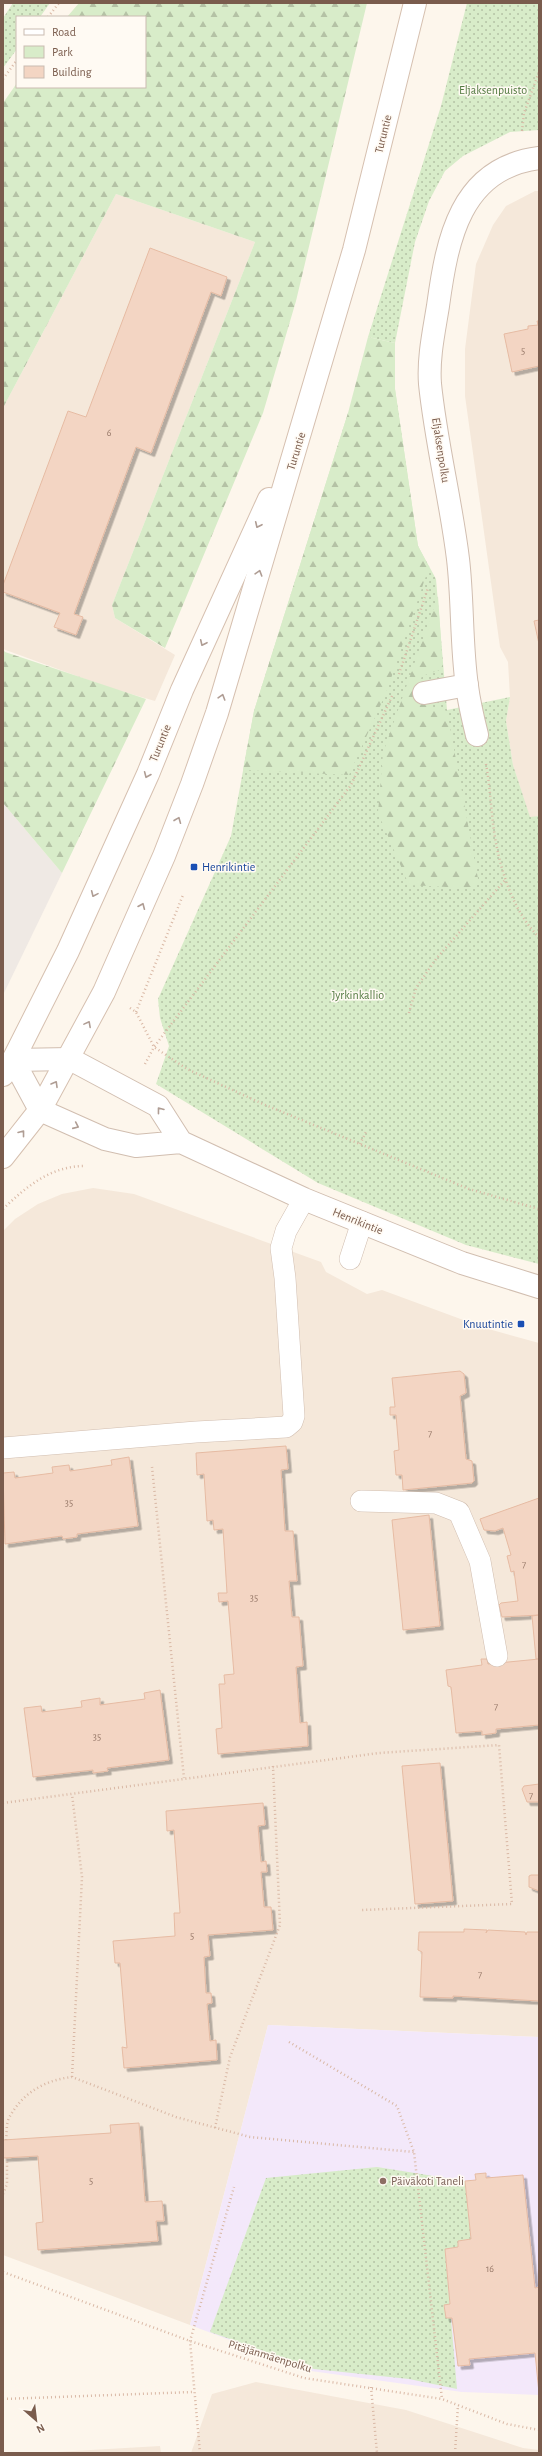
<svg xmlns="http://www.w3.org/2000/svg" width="542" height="2456" viewBox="0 0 542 2456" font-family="'Alegreya Sans',sans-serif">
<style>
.residential{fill:#f5e8da}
.industrial{fill:#efe9e4}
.education{fill:#f3e8fa}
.green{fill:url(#green-dots)}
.forest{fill:url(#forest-firs)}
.building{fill:#f3d5c3;stroke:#e6bba3;filter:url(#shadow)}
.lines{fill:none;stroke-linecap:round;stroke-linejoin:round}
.service-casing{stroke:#d1beb0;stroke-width:22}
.minor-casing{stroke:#d1beb0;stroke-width:24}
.secondary-casing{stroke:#d6c0b0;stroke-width:24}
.path{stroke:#d9b8a5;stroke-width:2.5;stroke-dasharray:1 3;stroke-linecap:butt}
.service{stroke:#fff;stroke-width:21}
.minor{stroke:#fff;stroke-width:22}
.secondary{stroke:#fff;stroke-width:22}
.oneway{stroke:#af9d94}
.transit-dot{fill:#1a4fb4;stroke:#fffaf3;stroke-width:1.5}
.education-dot{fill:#8d6e63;stroke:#fffaf3;stroke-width:1.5}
.labels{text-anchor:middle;stroke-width:3;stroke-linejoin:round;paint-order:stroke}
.number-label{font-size:10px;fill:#987a6a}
.park-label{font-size:12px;fill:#537a41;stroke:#fffaf3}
.street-label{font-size:12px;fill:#7a5c4d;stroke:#fffaf3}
.transit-label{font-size:12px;fill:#164399;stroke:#fffaf3;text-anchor:start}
.education-label{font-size:12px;fill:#785e54;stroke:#fffaf3;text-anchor:start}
</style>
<defs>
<pattern id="green-dots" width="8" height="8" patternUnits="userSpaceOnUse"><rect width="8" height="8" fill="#d8ecc9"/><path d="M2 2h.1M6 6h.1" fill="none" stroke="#b4c2a5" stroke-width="1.8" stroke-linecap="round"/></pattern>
<pattern id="forest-firs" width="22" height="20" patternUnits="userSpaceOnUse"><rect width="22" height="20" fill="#d8ecc9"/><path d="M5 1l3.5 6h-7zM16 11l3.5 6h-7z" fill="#b4c2a5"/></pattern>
<filter id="shadow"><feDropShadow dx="3.5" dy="3.5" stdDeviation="0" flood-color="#0004"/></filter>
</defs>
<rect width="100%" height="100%" fill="#fdf6ec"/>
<g class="residential">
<path d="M535,191h4v625l-9,2 -17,-53 -7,-44 4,-24 -2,-35 -8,-15 -35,-251v-47l11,-85 17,-39 13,-19z"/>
<path d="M116,194l139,48 -143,363 3,13 60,37 -20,46 -48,-14 -104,-38v-241z"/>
<path d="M93,1188l41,6 187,68 5,10 41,22 15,-4 103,38 54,15v694l-271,-12 -78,300 -187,-70v-1024l12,-12 23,-15 24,-10z"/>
<path d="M256,2382l150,28 117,38 16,2v3h-348l21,-59z"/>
<path d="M160,2446l1,7h-122z"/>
</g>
<path class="industrial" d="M3,803l59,70 -59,122z"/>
<path class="education" d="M268,2025l271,12v358l-77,-3 -151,-21 -121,-46z"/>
<g class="green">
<path d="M13,3h37l-10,14h-23v32l-14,19v-50z"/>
<path d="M467,3h72v127l-29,2 -47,24 -18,15 -16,30 -14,41 -20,101 -27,-6 73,-231z"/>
<path d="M395,389l23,157 18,33 11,131 63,-13 -4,24 7,44 17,52 9,-1v448l-73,-19 -148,-62 -162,-99 13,-38 -9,-28 -2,-19 73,-163 23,-125 94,-298z"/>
<path d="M377,2167l88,14 6,58 -13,8 -13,2 12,140 -48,-10 -95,-10 -104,-37 56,-154z"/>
</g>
<g class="forest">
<path d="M79,3h288l-71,298 -33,112 -98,235 -50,-30 -3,-13 143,-363 -139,-48 -113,214v-305l14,-20v4h128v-70h-78z"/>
<path d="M368,337l27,6v46l23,157 11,21 -43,126 -37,82 -106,-5 11,-59 94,-298z"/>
<path d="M438,596l5,73 -21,7 -5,13 6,15 24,7 32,173 -13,4 -57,-3 -31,-72 5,-60z"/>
<path d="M3,649l2,3 141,47 -84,174 -59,-70z"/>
</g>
<g class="building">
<path d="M150,248l77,29 -6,19 -10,-4 -60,161 -15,-6 -62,167 9,3 -7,18 -22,-8 6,-14 -57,-21v-7l65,-174 18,6z"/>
<path d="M537,321h2v45l-27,6 -8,-38 24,-5v-3l10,-1z"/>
<path d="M539,620v24l-5,-23z"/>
<path d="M460,1371l4,3 2,19 -6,3 6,63 6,2 2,20 -2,2 -69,7 -1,-15h-6l-2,-24 5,-1 -3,-35h-6v-8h5l-3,-29z"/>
<path d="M286,1446l2,23 -7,1 4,61h8l4,50h-8l3,36h7l4,49 -7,1 4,56 7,-1 1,24 -90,8 -2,-25 6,-1 -3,-44h6l-1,-9 10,-1 -6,-73 -9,1 -1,-9h9l-4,-64 -9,1 -1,-10 -6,1 -3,-47 -7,1 -1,-22z"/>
<path d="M129,1457l9,69 -61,8v3l-14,2 -1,-3 -57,8 -2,-71 11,-1 1,6 38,-5 -1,-6 17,-2 1,6 42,-6 -1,-5z"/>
<path d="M539,1498v117l-37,2 -3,-12 2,-2 17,-2 -4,-30 -3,1 -4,-16 4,-1 -8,-27 -8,3 -11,-1 -4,-11z"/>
<path d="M429,1515l11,111 -37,4 -11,-110z"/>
<path d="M539,1615v44h-3l-4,-43z"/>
<path d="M481,1659h6l1,5 51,-5v66l-43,4v4l-14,2v-4l-26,2 -5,-46 -3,-1 -2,-16 36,-5z"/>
<path d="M160,1690l9,70 -62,8 1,3 -15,2v-3l-60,7 -9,-69 17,-2 1,6 40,-5 -1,-6 19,-3v7l45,-6 -1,-6z"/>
<path d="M440,1763l13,138 -38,3 -13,-138z"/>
<path d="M539,1784v18h-12l-5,-13 2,-3z"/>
<path d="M263,1803l2,22 -7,1 3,36 5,-1 1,11h-6l3,35h7l2,23 -65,5 2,21 -6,1 2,36h5l1,10 -5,1 3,37 6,-1 1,20 -93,8 -2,-21 5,1 -7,-85h-5l-2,-22 62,-5 -1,-23h6l-6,-83 -7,1 -1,-20z"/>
<path d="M531,1875h8v16l-10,-4v-11z"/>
<path d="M464,1929l23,1 -1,3 2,-3 37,2 1,3 1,-3h12v69l-86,-5v2l-33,-1 2,-45 -4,-2 1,-18h45z"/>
<path d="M139,2123l6,79 17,-1 2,20h-8l2,20 -120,9 -2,-27 7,-1 -5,-66 -35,2v-18l108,-7 -1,-8z"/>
<path d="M486,2173v5l37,-3 12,113 4,-1v106l-4,-40 -66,6 1,6 -12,1 -6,-48h-6l-2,-13 6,-1 -5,-55 13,-2v-6l13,-2 -6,-58 11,-1 -1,-6z"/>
</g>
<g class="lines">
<defs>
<g id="service">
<path d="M350,1259l12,-37"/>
<path d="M3,1448l193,-16 90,-5 6,-5 2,-6 -9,-138 -4,-30 5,-17 18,-32"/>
<path d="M361,1501l75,2 23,9 21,49 17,95"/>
</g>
<g id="minor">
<path d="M424,693l43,-8"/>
<path d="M477,735c-4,-16 -8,-33 -10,-49 -6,-42 -4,-85 -9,-127 -7,-58 -22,-116 -28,-175 -2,-26 4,-53 8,-78 9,-66 22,-138 101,-148"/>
<path d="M181,1142l-23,-36 -88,-47 -57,1 27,50 65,29 31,7 45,-4 123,57 158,64 77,24"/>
</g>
<g id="secondary">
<path d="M3,1075l10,-15 55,-109 80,-177 34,-84 87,-191"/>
<path d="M3,1157l37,-47 64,-118 60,-136 28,-72 25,-71 137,-463 61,-247"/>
</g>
</defs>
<use href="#service" class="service-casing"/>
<use href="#minor" class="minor-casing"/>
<use href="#secondary" class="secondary-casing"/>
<g class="path">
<path d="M48,17l11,-14"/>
<path d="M3,79l14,-19"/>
<path d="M522,131l2,-18 15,-41"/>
<path d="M399,674l29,-86"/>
<path d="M486,764c5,27 5,53 10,79 6,32 19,71 43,94"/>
<path d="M130,1008l6,4 18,35 33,22 76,35 206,85 70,20"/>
<path d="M136,1012l47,-117"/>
<path d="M409,1013l7,-25 20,-29 70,-80"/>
<path d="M145,1064l9,-17 197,-262 42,-91"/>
<path d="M360,1144l7,-14"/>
<path d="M3,1209c24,-23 48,-43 82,-43"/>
<path d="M152,1467l32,311"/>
<path d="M3,1803l376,-50 120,-8 13,159 -150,6"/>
<path d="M289,2042l108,64 17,46 28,247"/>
<path d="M72,2077l10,-200 -10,-83"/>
<path d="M215,2128l15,-71 50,-132 -7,-159"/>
<path d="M6,2140c1,-7 0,-16 3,-22 13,-25 36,-38 63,-41l104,40 74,20 164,15"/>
<path d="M3,2194l4,-10v-26"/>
<path d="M3,2272l187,69 114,37 138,21 65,25 32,6"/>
<path d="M371,2387l6,66"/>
<path d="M3,2399l190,-7"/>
<path d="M200,2453l-10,-112 44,-154"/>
<path d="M455,2453l3,-48"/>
</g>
<use href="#service" class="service"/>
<use href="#minor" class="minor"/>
<use href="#secondary" class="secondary"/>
</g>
<defs><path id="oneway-chevron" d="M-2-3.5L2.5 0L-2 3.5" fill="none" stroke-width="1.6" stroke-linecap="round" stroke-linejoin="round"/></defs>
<g class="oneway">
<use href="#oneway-chevron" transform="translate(258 525) rotate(115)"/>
<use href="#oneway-chevron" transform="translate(259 573) rotate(-73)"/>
<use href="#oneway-chevron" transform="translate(203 643) rotate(115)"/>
<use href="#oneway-chevron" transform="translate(222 697) rotate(-73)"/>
<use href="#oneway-chevron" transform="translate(147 775) rotate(113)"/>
<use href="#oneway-chevron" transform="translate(178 820) rotate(-68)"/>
<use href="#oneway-chevron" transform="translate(94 894) rotate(114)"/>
<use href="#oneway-chevron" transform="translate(142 906) rotate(-67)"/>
<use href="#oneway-chevron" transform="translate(88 1024) rotate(-62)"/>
<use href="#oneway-chevron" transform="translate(55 1084) rotate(-60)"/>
<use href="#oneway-chevron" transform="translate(160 1110) rotate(-128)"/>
<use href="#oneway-chevron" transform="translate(76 1126) rotate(24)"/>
<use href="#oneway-chevron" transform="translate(22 1133) rotate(-52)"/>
</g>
<g class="transit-dot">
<rect x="190" y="863" width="8" height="8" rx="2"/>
<rect x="517" y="1320" width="8" height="8" rx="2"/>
</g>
<circle class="education-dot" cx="383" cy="2181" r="4"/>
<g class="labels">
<g class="number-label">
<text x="523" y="354">5</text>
<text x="109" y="436">6</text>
<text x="430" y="1437">7</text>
<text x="69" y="1506">35</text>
<text x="524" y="1568">7</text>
<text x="254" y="1601">35</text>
<text x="496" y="1710">7</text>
<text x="97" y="1740">35</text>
<text x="531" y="1799">7</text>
<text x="192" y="1939">5</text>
<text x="480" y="1978">7</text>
<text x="91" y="2184">5</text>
<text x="490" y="2272">16</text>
</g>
<g class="park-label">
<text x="493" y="94">Eljaksenpuisto</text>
<text x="358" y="999">Jyrkinkallio</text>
</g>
<g class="street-label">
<text transform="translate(383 134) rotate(-76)" y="4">Turuntie</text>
<text transform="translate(441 450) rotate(81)" y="4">Eljaksenpolku</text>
<text transform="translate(296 451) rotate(-73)" y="4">Turuntie</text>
<text transform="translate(160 743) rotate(-68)" y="4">Turuntie</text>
<text transform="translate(358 1221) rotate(22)" y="4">Henrikintie</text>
<text transform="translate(270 2356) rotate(17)" y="4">Pitäjänmäenpolku</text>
</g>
<g class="transit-label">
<text x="202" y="871">Henrikintie</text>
<text x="513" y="1328" text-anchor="end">Knuutintie</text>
</g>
<g class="education-label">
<text x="391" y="2185">Päiväkoti Taneli</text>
</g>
</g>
<rect width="542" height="2456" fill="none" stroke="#7a5c4d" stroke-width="8"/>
<rect x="16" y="16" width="130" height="72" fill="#fffaf3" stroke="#cabbb1"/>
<rect x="24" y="29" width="20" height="6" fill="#ffffff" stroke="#cabbb1"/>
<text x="52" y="36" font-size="12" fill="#7a5c4d">Road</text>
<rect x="24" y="46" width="20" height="12" fill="#d8ecc9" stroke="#cabbb1"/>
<text x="52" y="56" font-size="12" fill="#7a5c4d">Park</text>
<rect x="24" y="66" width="20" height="12" fill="#f3d5c3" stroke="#cabbb1"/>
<text x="52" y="76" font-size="12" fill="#7a5c4d">Building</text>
<g transform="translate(36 2420) rotate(152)" stroke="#fffaf3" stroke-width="3" paint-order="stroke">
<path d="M0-3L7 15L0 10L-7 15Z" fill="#7a5c4d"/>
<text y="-6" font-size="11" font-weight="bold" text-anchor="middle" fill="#7a5c4d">N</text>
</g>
</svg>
